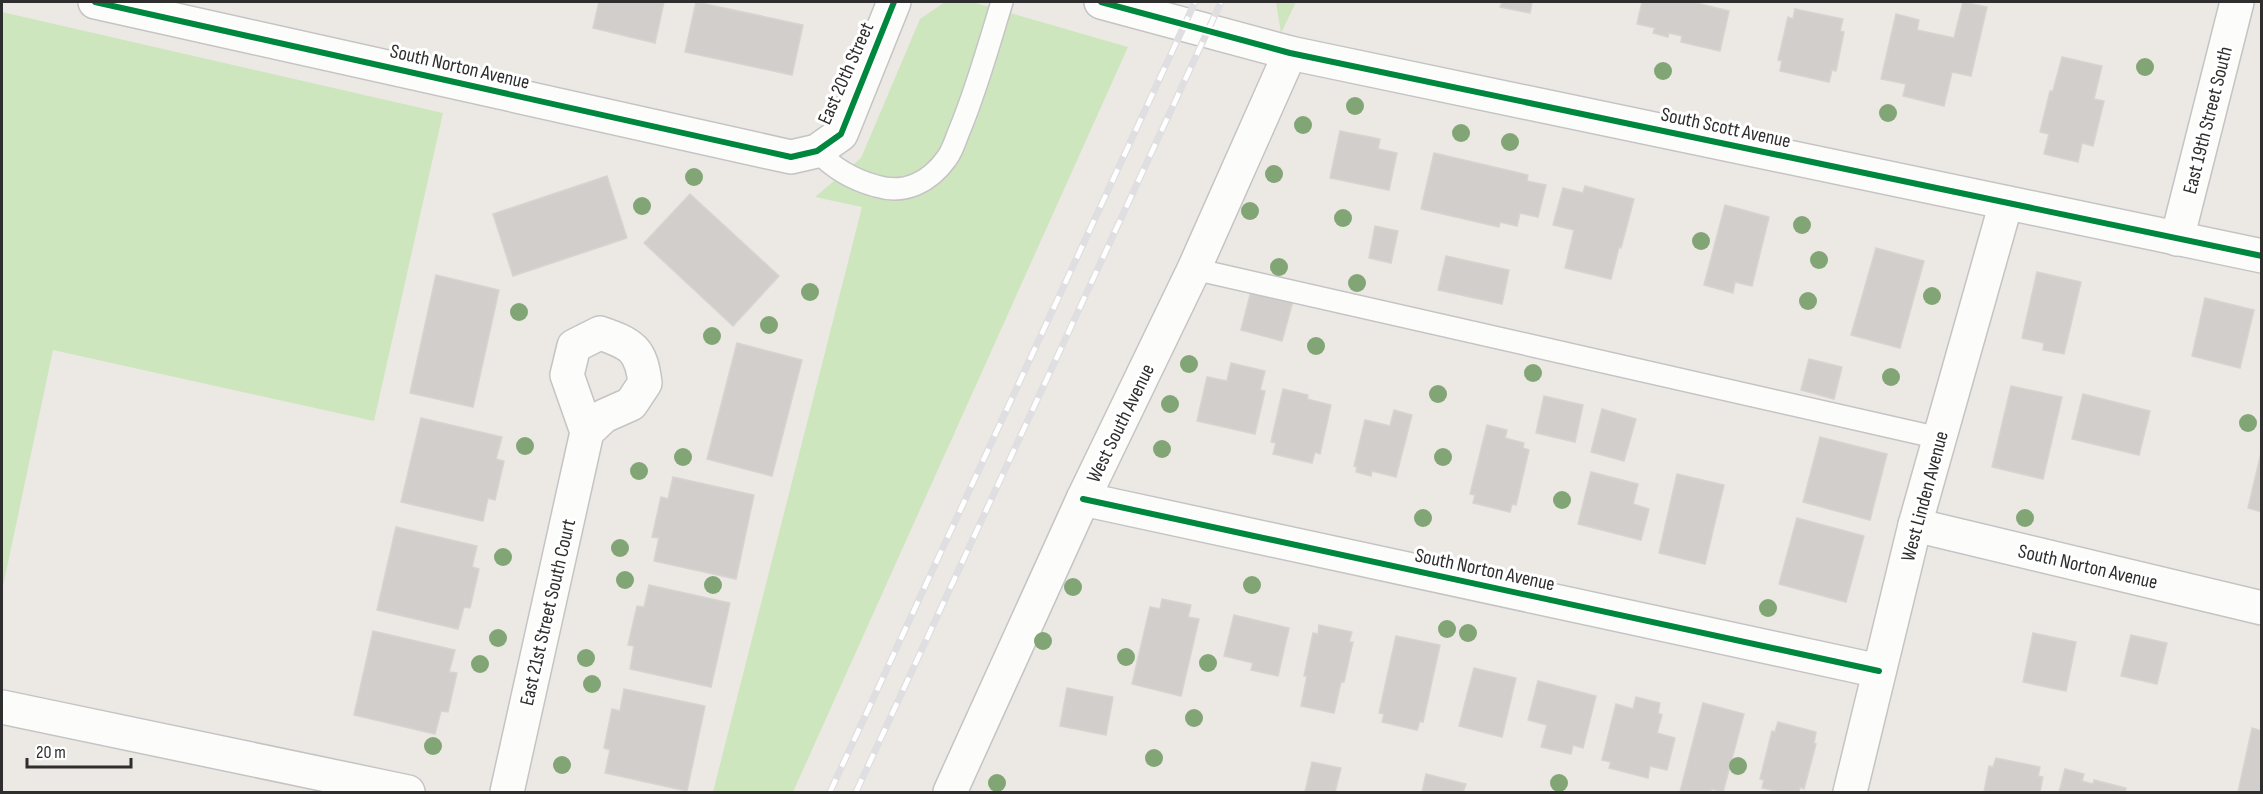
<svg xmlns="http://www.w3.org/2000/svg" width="2263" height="794" viewBox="0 0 2263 794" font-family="'Sofia Sans Condensed',sans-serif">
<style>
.green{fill:#cee6be}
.building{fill:#d1cecb;stroke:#d7d4d0;stroke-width:1.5}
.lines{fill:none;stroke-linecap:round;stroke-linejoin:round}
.lane-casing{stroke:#c5c4c5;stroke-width:24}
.street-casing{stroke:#c5c4c5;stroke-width:36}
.lane{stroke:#fcfcfb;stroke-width:21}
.street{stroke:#fcfcfb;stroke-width:33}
.rail-casing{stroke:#dfdfe1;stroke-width:7}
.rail{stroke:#fff;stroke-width:4.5;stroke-dasharray:14;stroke-linecap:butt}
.cycleway-casing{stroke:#fff;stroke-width:10}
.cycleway{stroke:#00873e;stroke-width:6}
.tree{fill:#82a575}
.labels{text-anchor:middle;stroke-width:6;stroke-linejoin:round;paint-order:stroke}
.street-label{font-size:20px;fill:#2e2e2e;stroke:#fff}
</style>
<rect width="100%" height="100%" fill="#ece8e4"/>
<g class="green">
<path d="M945,2h27l156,45 -335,745h-80l149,-585 -47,-10 46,-39 59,-139z"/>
<path d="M1276,2h20l-15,31z"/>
<path d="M2,12l441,101 -69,308 -321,-71 -51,241z"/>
</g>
<g class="building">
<path d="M599,2h65l-9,41 -62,-15z"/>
<path d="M696,2l107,23 -11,50 -107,-23z"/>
<path d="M1502,2h30l-2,11 -30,-6z"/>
<path d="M1642,2h51l36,9 -9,40 -39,-9 1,-6 -13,-3 -1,4 -15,-4 2,-5 -18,-4z"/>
<path d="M1963,2l24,5 -16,69 -19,-4 -8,34 -41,-10 3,-12 -25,-5 15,-65 23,6 -2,10 37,8z"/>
<path d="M1795,9l48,10 -3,12 4,1 -8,39 -4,-1 -3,12 -49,-11 2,-10 -4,-1 10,-43 5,2z"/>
<path d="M2062,57l40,9 -8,33 10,2 -11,45 -11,-3 -4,19 -34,-8 5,-20 -9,-2 10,-41h3z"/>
<path d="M1340,131l40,8 -2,10 19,4 -8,37 -59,-12z"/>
<path d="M1434,153l94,22 -1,6 19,4 -8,32 -18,-4 -3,13 -17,-4 -1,5 -78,-18z"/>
<path d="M607,176l20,62 -114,38 -20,-62z"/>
<path d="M1585,186l49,13 -13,49 -2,-1 -8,32 -46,-11 9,-38 -21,-5 10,-37 20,5z"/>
<path d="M690,194l89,82 -46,50 -89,-83z"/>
<path d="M1725,205l44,12 -17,69 -17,-4 -2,11 -29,-8z"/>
<path d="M1375,226l23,5 -7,32 -22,-5z"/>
<path d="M1876,248l48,13 -24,87 -49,-13z"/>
<path d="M1446,256l63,14 -7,34 -64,-14z"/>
<path d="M2037,272l44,10 -17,72 -21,-4 1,-7 -22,-5z"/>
<path d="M436,275l63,15 -26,117 -63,-14z"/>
<path d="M1251,291l42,10 -11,40 -41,-11z"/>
<path d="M2205,298l49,12 -14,58 -48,-12z"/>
<path d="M737,343l65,17 -30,116 -65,-17z"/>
<path d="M1809,359l33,8 -8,32 -33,-9z"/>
<path d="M1231,363l34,8 -5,19 5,1 -10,43 -58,-13 10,-44 20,4z"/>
<path d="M2011,386l51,11 -19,82 -51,-12z"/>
<path d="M1283,389l25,6 -1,4 24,6 -11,49 -5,-2 -3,11 -39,-9 3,-11 -5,-1z"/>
<path d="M2083,394l67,17 -11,44 -67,-16z"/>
<path d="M1544,396l39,9 -8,37 -39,-9z"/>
<path d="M1602,409l34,10 -12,42 -33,-9z"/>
<path d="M1394,410l18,5 -16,62 -24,-6 -1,5 -15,-4 1,-5 -3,-1 11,-46 25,6z"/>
<path d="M421,418l81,19 -6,22 8,2 -9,39 -7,-2 -5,23 -82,-19z"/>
<path d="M1487,425l20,5 -2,8 19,5 -1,5 6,2 -13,55 -4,-1 -2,8 -37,-9 2,-8 -5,-1z"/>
<path d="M1820,437l67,17 -17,66 -67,-18z"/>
<path d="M2262,449v63l-14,-4z"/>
<path d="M1591,472l47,12 -5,20 16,5 -8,31 -63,-16z"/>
<path d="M1677,474l47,11 -19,79 -46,-11z"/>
<path d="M673,477l81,18 -18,84 -82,-18 5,-23 -7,-1 9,-40 7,2z"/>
<path d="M1797,518l67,18 -18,66 -67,-18z"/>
<path d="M396,527l81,19 -5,21 7,2 -9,39 -6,-1 -6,22 -81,-19z"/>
<path d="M649,585l81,18 -19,84 -81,-18 4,-23 -6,-1 9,-39 7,1z"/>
<path d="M1162,599l29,6 -3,12 11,2 -18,77 -49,-12 18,-77 10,2z"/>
<path d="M1234,615l55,13 -11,48 -27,-6 2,-7 -29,-7z"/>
<path d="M1319,625l33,7 -3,10h4l-9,40h-3l-7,31 -33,-7 6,-30h-3l9,-43 5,1z"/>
<path d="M373,631l82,19 -6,22 8,1 -9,39 -7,-1 -6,23 -81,-19z"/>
<path d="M2033,633l43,9 -10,49 -43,-9z"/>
<path d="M2131,635l36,8 -10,41 -36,-8z"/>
<path d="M1396,636l44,9 -17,77 -3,-1 -3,9 -35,-8 2,-8 -5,-1z"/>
<path d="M1474,668l42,10 -14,59 -43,-11z"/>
<path d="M1538,681l58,15 -13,52 -10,-3 -2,9 -30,-7 6,-22 -19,-5z"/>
<path d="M1067,688l46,9 -7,38 -46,-9z"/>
<path d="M624,689l81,17 -18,85 -82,-18 5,-23 -6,-2 8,-39 8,2z"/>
<path d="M1636,697l24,6 -2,10 4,2 -5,18 18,5 -8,32 -17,-4 -2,12 -39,-10 2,-6 -9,-2 14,-56 17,5z"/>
<path d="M1703,703l41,11 -21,78 -11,-3 -1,3h-31z"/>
<path d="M1778,722l38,10 -2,11 2,1 -12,45 -4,-2 -1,5h-19l-18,-4 2,-8 -4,-1 12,-48 3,1z"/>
<path d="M2252,728l10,3v61h-24z"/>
<path d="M1996,758l44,9 -2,9 5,1 -3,15h-56l5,-26 4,1z"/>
<path d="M1312,762l29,6 -6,24h-30z"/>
<path d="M2065,769l19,5 -2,7 11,3 1,-4 32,8 -1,4h-66z"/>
<path d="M1426,774l40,10 -3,8h-41z"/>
</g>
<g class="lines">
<defs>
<g id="lane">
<path d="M817,151c16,17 37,29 59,35 29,9 54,-4 71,-28 6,-8 9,-20 13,-29 17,-41 29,-85 42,-127"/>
<path d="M1194,269l745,169"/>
</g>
<g id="street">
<path d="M95,2l696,155 26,-6 24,-17 53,-132"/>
<path d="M1101,2l189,51 972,203"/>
<path d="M2177,239l60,-237"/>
<path d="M1083,499l796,172"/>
<path d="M1915,525l347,83"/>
<path d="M2,707l406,85"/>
<path d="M507,792l80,-360 17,-16 27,-12 14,-21c-4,-34 -13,-39 -45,-50l-26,13 -7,29 20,57"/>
<path d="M950,792l133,-293 111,-230 96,-216"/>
<path d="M1850,792l65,-267 91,-322"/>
</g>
</defs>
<use href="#lane" class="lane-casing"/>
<use href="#street" class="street-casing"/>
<use href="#lane" class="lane"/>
<use href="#street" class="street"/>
<defs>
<g id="rail">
<path d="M830,792l365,-790"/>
<path d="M856,792l365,-790"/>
</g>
</defs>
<use href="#rail" class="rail-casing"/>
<use href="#rail" class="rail"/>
<defs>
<g id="cycleway">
<path d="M95,2l696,155 26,-6 24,-17 53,-132"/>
<path d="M1101,2l189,51 972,203"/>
<path d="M1083,499l796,172"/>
</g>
</defs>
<use href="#cycleway" class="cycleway-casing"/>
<use href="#cycleway" class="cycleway"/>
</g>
<g class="tree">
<circle cx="2145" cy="67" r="9"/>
<circle cx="1663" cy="71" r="9"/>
<circle cx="1355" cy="106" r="9"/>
<circle cx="1888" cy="113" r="9"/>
<circle cx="1303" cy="125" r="9"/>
<circle cx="1461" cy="133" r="9"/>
<circle cx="1510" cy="142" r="9"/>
<circle cx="1274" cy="174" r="9"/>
<circle cx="694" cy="177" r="9"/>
<circle cx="642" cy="206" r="9"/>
<circle cx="1250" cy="211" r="9"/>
<circle cx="1343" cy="218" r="9"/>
<circle cx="1802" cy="225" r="9"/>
<circle cx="1701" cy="241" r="9"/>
<circle cx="1819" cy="260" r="9"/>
<circle cx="1279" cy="267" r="9"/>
<circle cx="1357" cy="283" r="9"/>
<circle cx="810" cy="292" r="9"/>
<circle cx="1932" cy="296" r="9"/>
<circle cx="1808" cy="301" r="9"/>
<circle cx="519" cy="312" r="9"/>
<circle cx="769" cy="325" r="9"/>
<circle cx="712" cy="336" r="9"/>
<circle cx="1316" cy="346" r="9"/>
<circle cx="1189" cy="364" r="9"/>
<circle cx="1533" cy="373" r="9"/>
<circle cx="1891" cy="377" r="9"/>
<circle cx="1438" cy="394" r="9"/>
<circle cx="1170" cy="404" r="9"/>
<circle cx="2248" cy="423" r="9"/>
<circle cx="525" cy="446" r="9"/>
<circle cx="1162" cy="449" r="9"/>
<circle cx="683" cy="457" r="9"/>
<circle cx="1443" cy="457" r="9"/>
<circle cx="639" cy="471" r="9"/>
<circle cx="1562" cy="500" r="9"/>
<circle cx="1423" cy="518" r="9"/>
<circle cx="2025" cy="518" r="9"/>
<circle cx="620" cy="548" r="9"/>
<circle cx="503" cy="557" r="9"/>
<circle cx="625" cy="580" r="9"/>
<circle cx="713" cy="585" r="9"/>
<circle cx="1252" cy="585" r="9"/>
<circle cx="1073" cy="587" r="9"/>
<circle cx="1768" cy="608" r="9"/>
<circle cx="1447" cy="629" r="9"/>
<circle cx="1468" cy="633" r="9"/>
<circle cx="498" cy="638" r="9"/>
<circle cx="1043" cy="641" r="9"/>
<circle cx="1126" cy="657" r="9"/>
<circle cx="586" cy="658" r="9"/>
<circle cx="1208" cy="663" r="9"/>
<circle cx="480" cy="664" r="9"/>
<circle cx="592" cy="684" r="9"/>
<circle cx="1194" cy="718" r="9"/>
<circle cx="433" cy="746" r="9"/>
<circle cx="1154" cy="758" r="9"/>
<circle cx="562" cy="765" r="9"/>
<circle cx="1738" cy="766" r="9"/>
<circle cx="997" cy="783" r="9"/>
<circle cx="1559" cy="783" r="9"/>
</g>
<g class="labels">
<g class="street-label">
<text transform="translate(460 66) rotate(13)" y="7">South Norton Avenue</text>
<text transform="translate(845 73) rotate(-66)" y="7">East 20th Street</text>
<text transform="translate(2207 120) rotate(-76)" y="7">East 19th Street South</text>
<text transform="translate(1726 127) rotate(12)" y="7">South Scott Avenue</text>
<text transform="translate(1120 423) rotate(-64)" y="7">West South Avenue</text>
<text transform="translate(1924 496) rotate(-75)" y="7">West Linden Avenue</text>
<text transform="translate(2088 566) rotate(13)" y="7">South Norton Avenue</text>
<text transform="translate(1485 569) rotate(12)" y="7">South Norton Avenue</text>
<text transform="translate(547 612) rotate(-77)" y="7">East 21st Street South Court</text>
</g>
</g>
<rect width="2263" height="794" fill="none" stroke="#2e2e2e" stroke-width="6"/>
<path d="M27 758v9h104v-9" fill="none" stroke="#2e2e2e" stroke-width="3"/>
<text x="36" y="758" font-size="18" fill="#2e2e2e" stroke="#ffffff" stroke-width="4.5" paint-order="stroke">20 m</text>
</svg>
